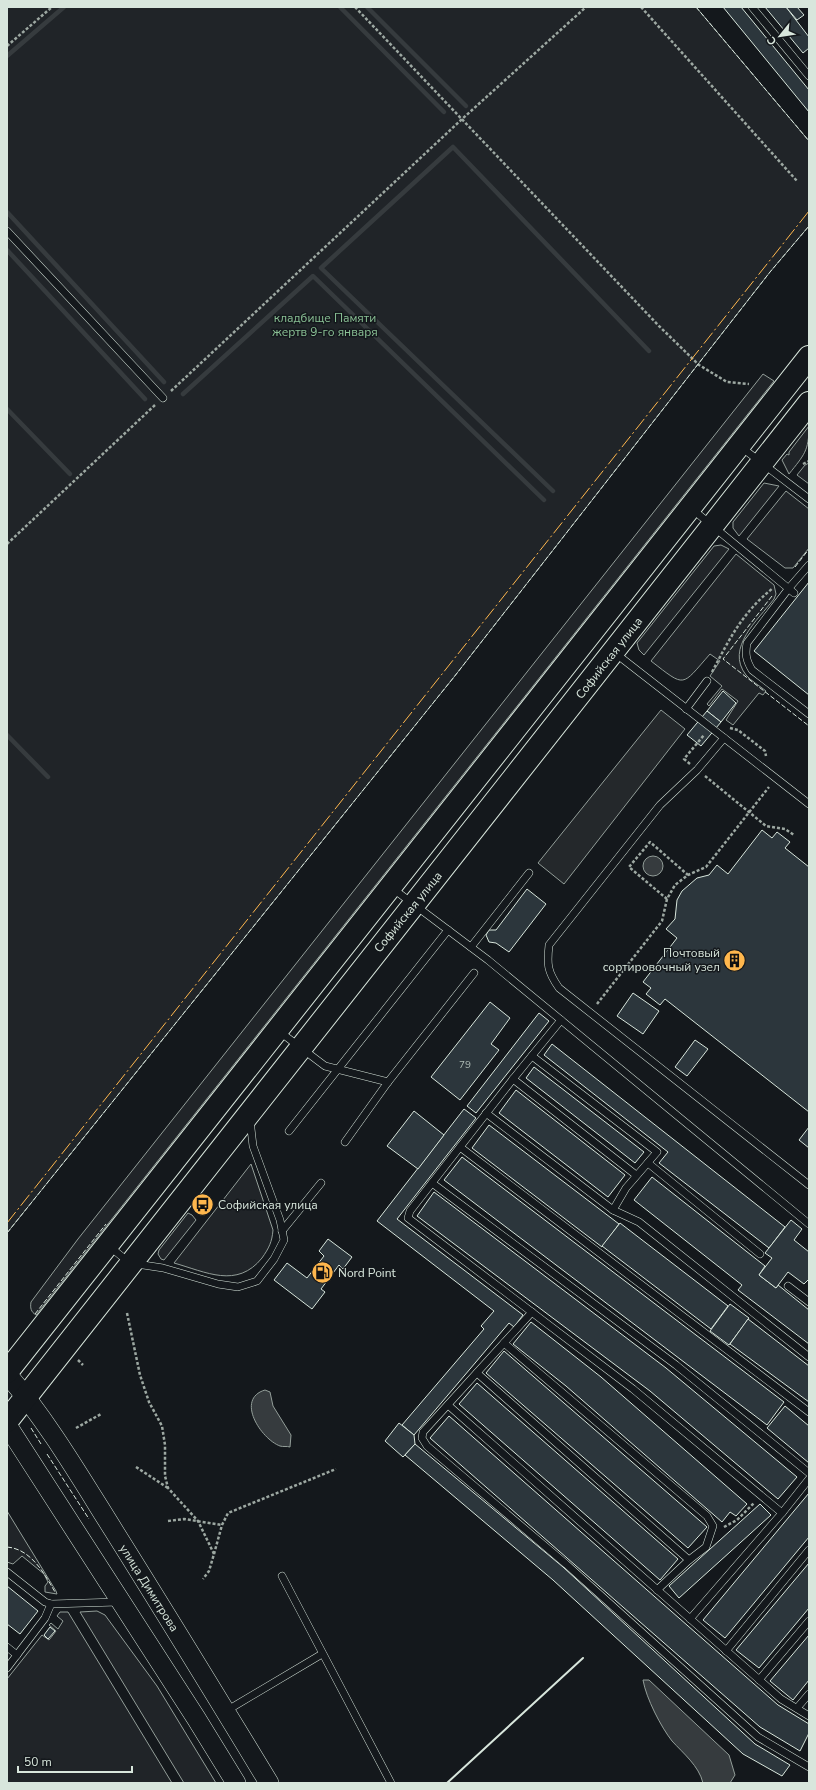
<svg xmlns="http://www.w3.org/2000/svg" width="816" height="1790" viewBox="0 0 816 1790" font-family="'Nunito Sans',sans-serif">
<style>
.green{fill:#202428;stroke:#939e99}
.parking{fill:#24282b;stroke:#939e99}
.water{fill:#363b3e;stroke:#939e99}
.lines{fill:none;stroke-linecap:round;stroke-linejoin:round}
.stream{stroke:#363b3e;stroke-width:4.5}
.building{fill:#2c363c;stroke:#d8e6dc}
.lane-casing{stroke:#d8e6dc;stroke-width:8}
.secondary-casing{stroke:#d8e6dc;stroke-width:20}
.primary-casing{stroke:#d8e6dc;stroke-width:24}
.path{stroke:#9da8a2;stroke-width:2.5;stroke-dasharray:3 2;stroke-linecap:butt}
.lane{stroke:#14181c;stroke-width:7}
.secondary{stroke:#14181c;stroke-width:19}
.primary{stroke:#14181c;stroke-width:22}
.fence{stroke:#d8e6dc;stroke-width:1;stroke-dasharray:5 2;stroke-linecap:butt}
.wall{stroke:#d8e6dc;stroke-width:2}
.power{stroke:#ffb74d;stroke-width:1;stroke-dasharray:14 3 2 3;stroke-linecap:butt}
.labels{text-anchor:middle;stroke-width:3;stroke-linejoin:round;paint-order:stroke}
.number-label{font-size:10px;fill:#adbab4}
.park-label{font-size:12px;fill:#8ac095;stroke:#14181c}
.street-label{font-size:12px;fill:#d8e6dc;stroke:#14181c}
.poi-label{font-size:12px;fill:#d8e6dc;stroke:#14181c;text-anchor:start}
</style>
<rect width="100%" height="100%" fill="#14181c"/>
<g class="green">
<path d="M7,7h689l113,134v85l-39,46 -316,405 -447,556z"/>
<path d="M763,374l11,7 -738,934c-5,-3 -6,-7 -5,-13l47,-63z"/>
<path d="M809,426c0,25 -5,29 -20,48l-7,-14 5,-6 2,1v-3z"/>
<path d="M809,463v21l-12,-9 8,-10z"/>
<path d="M764,483l15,3 -40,50 -6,-8v-6z"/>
<path d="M786,491l23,18v39l-16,20h-8l-38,-29z"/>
<path d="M721,545l8,4 -85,106 -5,-5 -2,-7 77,-97z"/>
<path d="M736,554l38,31 2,9 -2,5c-16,21 -49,49 -28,76 5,6 14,11 20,16l-3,4 -4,-2 -26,32 -7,-5 12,-19 -16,-12 -13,17 -2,-2 15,-18 -12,-10 10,-15 -10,-7c-29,33 -24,34 -59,7z"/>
<path d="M251,1164l22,66c-1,12 -4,18 -11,28 -25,31 -56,14 -88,5z"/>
<path d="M188,1213l4,2 4,5 -32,40 -3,-1 -3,-5 1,-4z"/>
<path d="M7,1511l49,80 1,3 -12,-2v-6l3,-4 -4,-8 -22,-18 -9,8 -6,-2z"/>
<path d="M97,1611l8,4 52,71 59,97h-32l-104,-171z"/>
<path d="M60,1612h8l104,171h-165v-104l35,-44 7,5 7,-9 -7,-6 2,-2 7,6 5,-8 -6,-5z"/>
</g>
<path class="parking" d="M661,710l24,19 -121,155 -26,-21z"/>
<g class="water">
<circle cx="653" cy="866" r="10"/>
<path d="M265,1390l5,2 3,14 18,29 -1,12c-3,-1 -7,0 -10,-1 -19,-7 -45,-47 -15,-56z"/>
<path d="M643,1680h6l80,75 6,20 -5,8h-27c-4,-17 -20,-30 -31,-42 -11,-14 -26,-43 -29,-61z"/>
</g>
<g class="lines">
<g class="stream">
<path d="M340,7l104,105"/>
<path d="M367,7l99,99"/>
<path d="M7,56l57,-49"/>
<path d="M7,212l157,170"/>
<path d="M7,250l138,149"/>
<path d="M183,394l130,-118 231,224"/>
<path d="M7,409l63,65"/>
<path d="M553,491l-232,-223 132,-121 196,204"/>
<path d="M7,735l41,42"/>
</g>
</g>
<g class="building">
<path d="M723,7h18l68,83v22z"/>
<path d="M765,7h21l23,30v11l-6,5z"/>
<path d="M786,7h11l7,8 -7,5z"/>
<path d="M809,582v113l-55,-44z"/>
<path d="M723,691l13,12 -15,19 -14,-11z"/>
<path d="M707,711l14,11 -20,24 -14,-11z"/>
<path d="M762,830l10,8 5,-6 13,10 -5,6 24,19v245l-144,-113 -5,6 -14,-11 5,-6 -8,-6 34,-44 -11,-9 9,-10 2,-19 5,-9 15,-13 12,-3 8,-10 11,9z"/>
<path d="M527,889l19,15 -37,48 -13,-9 -7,-1 -3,-7 3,-5h7z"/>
<path d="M633,993l26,18 -16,23 -26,-18z"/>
<path d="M490,1002l20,16 -19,26 8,6 -39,50 -29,-23z"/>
<path d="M539,1013l10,8 -73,92 -9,-7z"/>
<path d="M695,1040l13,9 -21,27 -12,-9z"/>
<path d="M552,1044l233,183 -16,21 -110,-85 9,-11 -124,-97z"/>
<path d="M534,1067l110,85 -9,11 -109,-85z"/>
<path d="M516,1090l109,85 -17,22 -109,-84z"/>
<path d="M464,1109l12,9 -79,101 126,96 -9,12 -5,-4 -95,112 -12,-10 82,-96 -3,-3 13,-15 -117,-90z"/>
<path d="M414,1111l30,24 -26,34 -31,-23z"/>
<path d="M489,1125l130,99 -17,23 -130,-99z"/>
<path d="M809,1127v21l-10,-8z"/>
<path d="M462,1157l322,245 -17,23 -323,-245z"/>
<path d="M652,1177l113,89 -6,9 17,13 2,-3 31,25v34l-71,-54 4,-5 -108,-85z"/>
<path d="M434,1192l232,176 131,109 -19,22 -128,-108 -233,-175z"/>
<path d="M791,1220l11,9 -8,11 15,12v27l-5,5 -16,-12 -12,16 -17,-13 13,-17 -7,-5z"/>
<path d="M620,1223l108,83 -17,23 -109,-83z"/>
<path d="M328,1239l24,18 -9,12 -4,-4 -18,24 4,3 -13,17 -38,-29 13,-17 20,15 17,-22 -5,-5z"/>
<path d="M730,1304l19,14 -20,27 -19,-14z"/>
<path d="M748,1319l61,47v36l-79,-58z"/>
<path d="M531,1322l70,55 146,127 -11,12 -6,-4 -8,10 -156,-136 -53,-42z"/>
<path d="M504,1351l203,176 -19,21 -202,-175z"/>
<path d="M477,1383l201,176 -18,21 -201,-176z"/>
<path d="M785,1406l24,20v37l-42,-35z"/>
<path d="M449,1416l329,289 31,19v9l-9,18 -40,-24 -330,-289z"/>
<path d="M399,1423l15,12 1,9 -12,13 -18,-16z"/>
<path d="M415,1444l148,123 192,177 35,21 -8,11 -39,-22 -190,-174 -148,-125z"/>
<path d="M809,1493v44l-84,101 -22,-18z"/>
<path d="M760,1504l11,11 -92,83 -10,-12z"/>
<path d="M809,1563v45l-50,60 -23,-18z"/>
<path d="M7,1586l31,25 -18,23 -13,-10z"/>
<path d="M50,1627l5,4 -7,8 -4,-4z"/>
<path d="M809,1635v45l-16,20 -23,-19z"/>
</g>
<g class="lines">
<defs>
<g id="lane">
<path d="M752,7l57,69"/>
<path d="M7,231l156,167"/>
<path d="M741,447l68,52"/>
<path d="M692,509l102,84"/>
<path d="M809,565l-20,23 -42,55c-2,11 -1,17 5,27l57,44"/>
<path d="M615,653l194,151"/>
<path d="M686,709l21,-28"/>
<path d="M724,738l-27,32 -37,35 -111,140c-2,19 -2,26 10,43l250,197"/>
<path d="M392,888l96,72 321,264"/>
<path d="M471,947l58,-74"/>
<path d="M561,1020l-48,59 -103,132 -2,7 225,171 149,124"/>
<path d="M280,1032l45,34 63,16"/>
<path d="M532,1056l125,96 -31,36 -13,22"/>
<path d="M513,1079l123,96"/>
<path d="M486,1113l127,97 26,12 170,135"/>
<path d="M289,1131l159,-201"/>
<path d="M345,1142l43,-60 86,-109"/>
<path d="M460,1147l349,265"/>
<path d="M648,1163l112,91"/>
<path d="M432,1183l244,182 133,108"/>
<path d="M282,1231l39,-48"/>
<path d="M110,1247l20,16 33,5 55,16 20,3 19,-6 17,-22 10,-19 -4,-20 -27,-74 -3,-26"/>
<path d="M788,1286l21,16"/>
<path d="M532,1312l-109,120 -1,6 5,8 139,118 192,173 51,30"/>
<path d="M504,1343l203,173 6,10 -7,21 -17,13 -32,30"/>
<path d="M477,1373l212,187"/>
<path d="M448,1405l333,294 28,17"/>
<path d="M7,1572l38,30 6,2 67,-2"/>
<path d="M282,1576l109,207"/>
<path d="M690,1619l92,-106 27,-34"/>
<path d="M7,1647l10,8"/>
<path d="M726,1651l83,-101"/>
<path d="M7,1668l38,-50 6,-14"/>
<path d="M759,1680l50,-59"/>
<path d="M797,1708l12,-14"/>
<path d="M226,1711l96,-57"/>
</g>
<g id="secondary">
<path d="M7,1374c41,48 73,103 107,157 52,83 104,168 155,252"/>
<path d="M7,1425l189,293 40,65"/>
</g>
<g id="primary">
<path d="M7,1372l802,-1015"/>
<path d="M7,1421l802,-1018"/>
</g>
</defs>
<use href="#lane" class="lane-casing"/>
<use href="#secondary" class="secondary-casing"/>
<use href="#primary" class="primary-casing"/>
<g class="path">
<path d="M355,7l303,318 41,40 28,17 22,2"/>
<path d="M641,7l156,174"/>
<path d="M7,46l45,-39"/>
<path d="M171,391l290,-271 125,-113"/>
<path d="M803,464l6,-3"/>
<path d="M7,544l148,-139"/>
<path d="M712,672c18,-34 30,-59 61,-84"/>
<path d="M730,728l8,2 27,21 1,5"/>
<path d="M690,764l-6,-5 20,-24"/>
<path d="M705,776l61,50 19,3 9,6"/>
<path d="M667,899l-38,-32 21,-25 38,33"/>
<path d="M597,1004l65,-83 5,-22 8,-14 13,-10 18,-8 63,-80"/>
<path d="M127,1313l13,62 9,27 13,24 3,19v31l3,12 30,33 16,33 -5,17 -6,8"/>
<path d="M78,1360l5,5"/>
<path d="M76,1428l25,-14"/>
<path d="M136,1467l32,21"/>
<path d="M168,1521l16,-2 38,6"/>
<path d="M724,1527l13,-7 17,-17"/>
<path d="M214,1554l8,-29 6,-12 108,-44"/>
</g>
<use href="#lane" class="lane"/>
<use href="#secondary" class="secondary"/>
<use href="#primary" class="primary"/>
<g class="fence">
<path d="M696,7l113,134"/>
<path d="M795,567l14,-18"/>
<path d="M772,596l-49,63 86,67"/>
<path d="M7,1233l447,-556 316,-405 39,-46"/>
<path d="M35,1314l71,-90"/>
<path d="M31,1428l10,16"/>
<path d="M47,1454l42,65"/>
<path d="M7,1547c24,2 37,26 48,45"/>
</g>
<path class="wall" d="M447,1783l136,-125"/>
<path class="power" d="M7,1223l802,-1012"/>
</g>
<defs>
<symbol id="building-disc" viewBox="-11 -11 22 22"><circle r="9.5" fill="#ffb74d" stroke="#14181c"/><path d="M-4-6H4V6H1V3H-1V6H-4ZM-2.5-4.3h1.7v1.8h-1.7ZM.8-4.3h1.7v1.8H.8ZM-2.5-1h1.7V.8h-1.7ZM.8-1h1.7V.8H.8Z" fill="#111"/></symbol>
<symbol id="bus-disc" viewBox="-11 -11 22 22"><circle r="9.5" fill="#ffb74d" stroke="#14181c"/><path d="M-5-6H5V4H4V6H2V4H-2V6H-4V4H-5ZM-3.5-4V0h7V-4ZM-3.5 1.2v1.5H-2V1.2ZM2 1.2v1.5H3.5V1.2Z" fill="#111"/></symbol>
<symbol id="fuel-disc" viewBox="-11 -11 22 22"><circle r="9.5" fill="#ffb74d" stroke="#14181c"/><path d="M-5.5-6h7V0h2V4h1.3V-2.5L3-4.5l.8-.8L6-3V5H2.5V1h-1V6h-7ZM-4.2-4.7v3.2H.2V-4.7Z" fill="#111"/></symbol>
</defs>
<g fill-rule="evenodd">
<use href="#building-disc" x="722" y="948" width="25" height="25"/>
<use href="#bus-disc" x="190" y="1192" width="25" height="25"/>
<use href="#fuel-disc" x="310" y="1260" width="25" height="25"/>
</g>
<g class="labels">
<g class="number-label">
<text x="465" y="1068">79</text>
</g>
<g class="park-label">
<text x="325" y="322">кладбище Памяти<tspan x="325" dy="14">жертв 9-го января</tspan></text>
</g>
<g class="street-label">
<text transform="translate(609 658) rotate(-52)" y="4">Софийская улица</text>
<text transform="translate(408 912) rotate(-51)" y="4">Софийская улица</text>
<text transform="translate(149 1588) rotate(58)" y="4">улица Димитрова</text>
</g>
<g class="poi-label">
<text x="720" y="957" text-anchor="end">Почтовый<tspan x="720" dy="14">сортировочный узел</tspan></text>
<text x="218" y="1209">Софийская улица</text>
<text x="338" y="1277">Nord Point</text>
</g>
</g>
<rect width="816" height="1790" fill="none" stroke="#d8e6dc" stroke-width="16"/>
<g transform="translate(780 36) rotate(240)" stroke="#14181c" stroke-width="3" paint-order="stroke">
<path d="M0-3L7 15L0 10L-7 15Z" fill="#d8e6dc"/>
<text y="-6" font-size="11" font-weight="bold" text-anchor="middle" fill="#d8e6dc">С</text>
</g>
<path d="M18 1766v6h114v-6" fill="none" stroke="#d8e6dc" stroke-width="2"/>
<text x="24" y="1766" font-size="12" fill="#d8e6dc" stroke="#14181c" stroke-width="3" paint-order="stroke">50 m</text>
</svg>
